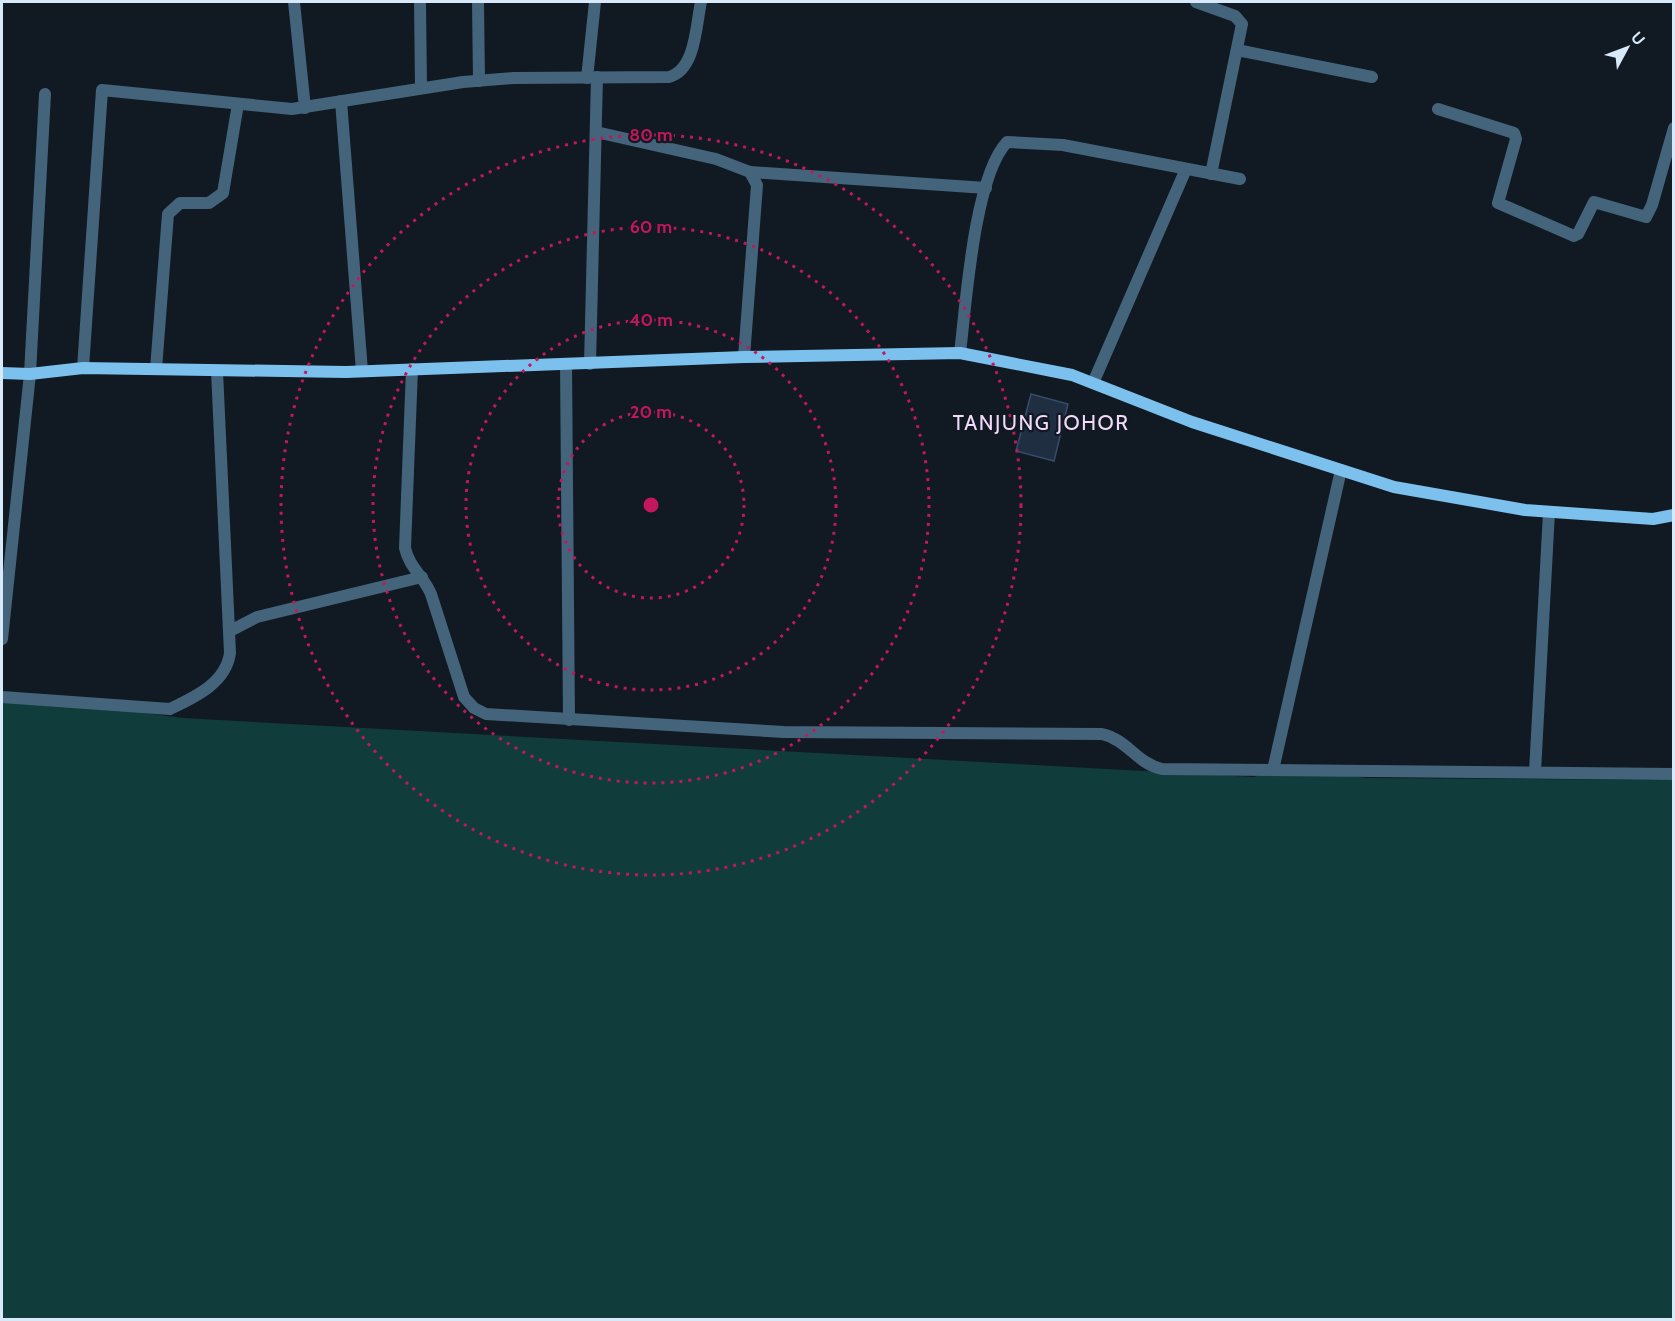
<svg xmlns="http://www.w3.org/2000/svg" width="1675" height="1321" viewBox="0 0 1675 1321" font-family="Cabin,sans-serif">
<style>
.water{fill:#113c3c}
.building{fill:#202e41;stroke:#354c6a;stroke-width:1.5}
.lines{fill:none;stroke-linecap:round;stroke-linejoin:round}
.minor{stroke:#43647b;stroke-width:12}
.secondary{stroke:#7cc0ed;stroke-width:12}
.ring{fill:none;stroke:#c2185b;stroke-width:3;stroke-dasharray:3 6}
.labels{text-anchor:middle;stroke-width:4.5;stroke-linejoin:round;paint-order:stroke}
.quarter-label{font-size:21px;letter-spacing:1.5px;fill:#f2dafa;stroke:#111923}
.centre{fill:#c2185b;stroke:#111923;stroke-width:3}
.ring-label{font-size:18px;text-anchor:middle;font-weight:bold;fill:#c2185b;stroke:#111923;stroke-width:4.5;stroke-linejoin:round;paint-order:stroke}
</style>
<rect width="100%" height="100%" fill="#111923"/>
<path class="water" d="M2,694l181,24 1071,59 19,-7 96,8 304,2v539l-1671,1z"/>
<path class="building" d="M1031,394l37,10 -14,57 -38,-10z"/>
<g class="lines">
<g class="minor">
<path d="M294,2l11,106"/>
<path d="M420,2l1,86"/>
<path d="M478,2l1,79"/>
<path d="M1196,2l39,14 7,8 -31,150"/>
<path d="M1237,50l135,27"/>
<path d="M587,78l8,-76"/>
<path d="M341,101l21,270"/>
<path d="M1438,109l76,24 2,6 -18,64 76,33 4,-2 16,-32 52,15 6,-12 22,-77"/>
<path d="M596,132l120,27 34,13 7,13 -13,172"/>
<path d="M750,172l236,16"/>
<path d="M960,353c6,-49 14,-176 47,-211l56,3 177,34"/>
<path d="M566,364l3,356"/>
<path d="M590,364l7,-287"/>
<path d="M83,368l19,-278 190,19 171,-27 50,-4 156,-1c27,-7 27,-53 32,-75"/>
<path d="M156,369l12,-155 12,-11h29l14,-10 15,-89"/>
<path d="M412,369l-7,179c4,19 19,29 26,46l33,103 10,11 12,6 298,18 318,2c26,6 34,29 60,35l512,5"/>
<path d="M1093,383l93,-214"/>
<path d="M230,631l27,-14 165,-40"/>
<path d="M2,639l28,-265 15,-280"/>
<path d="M2,697l168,12c25,-12 56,-26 60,-56l-13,-282"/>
<path d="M1273,770l68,-300"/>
<path d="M1535,772l14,-260"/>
</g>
<path class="secondary" d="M2,373l28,1 53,-6 263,4 398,-15 216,-4 112,22 120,47 202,65 131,23 128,9 21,-4"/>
</g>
<g class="ring">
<circle cx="651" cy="505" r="93"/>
<circle cx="651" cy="505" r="185"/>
<circle cx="651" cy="505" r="278"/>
<circle cx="651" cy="505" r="370"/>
</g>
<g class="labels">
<g class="quarter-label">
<text x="1041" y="430">TANJUNG JOHOR</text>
</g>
</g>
<circle cx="651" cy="505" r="9" class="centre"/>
<g class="ring-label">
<text x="651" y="141">80 m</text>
<text x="651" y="233">60 m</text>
<text x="651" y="326">40 m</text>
<text x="651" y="418">20 m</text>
</g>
<rect width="1675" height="1321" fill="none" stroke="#d8eafa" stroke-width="6"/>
<g transform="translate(1627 48) rotate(49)" stroke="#111923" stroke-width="4.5" paint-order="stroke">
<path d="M0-4.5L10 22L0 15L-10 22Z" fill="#d8eafa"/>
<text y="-9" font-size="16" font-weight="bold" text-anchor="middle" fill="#d8eafa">U</text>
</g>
</svg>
